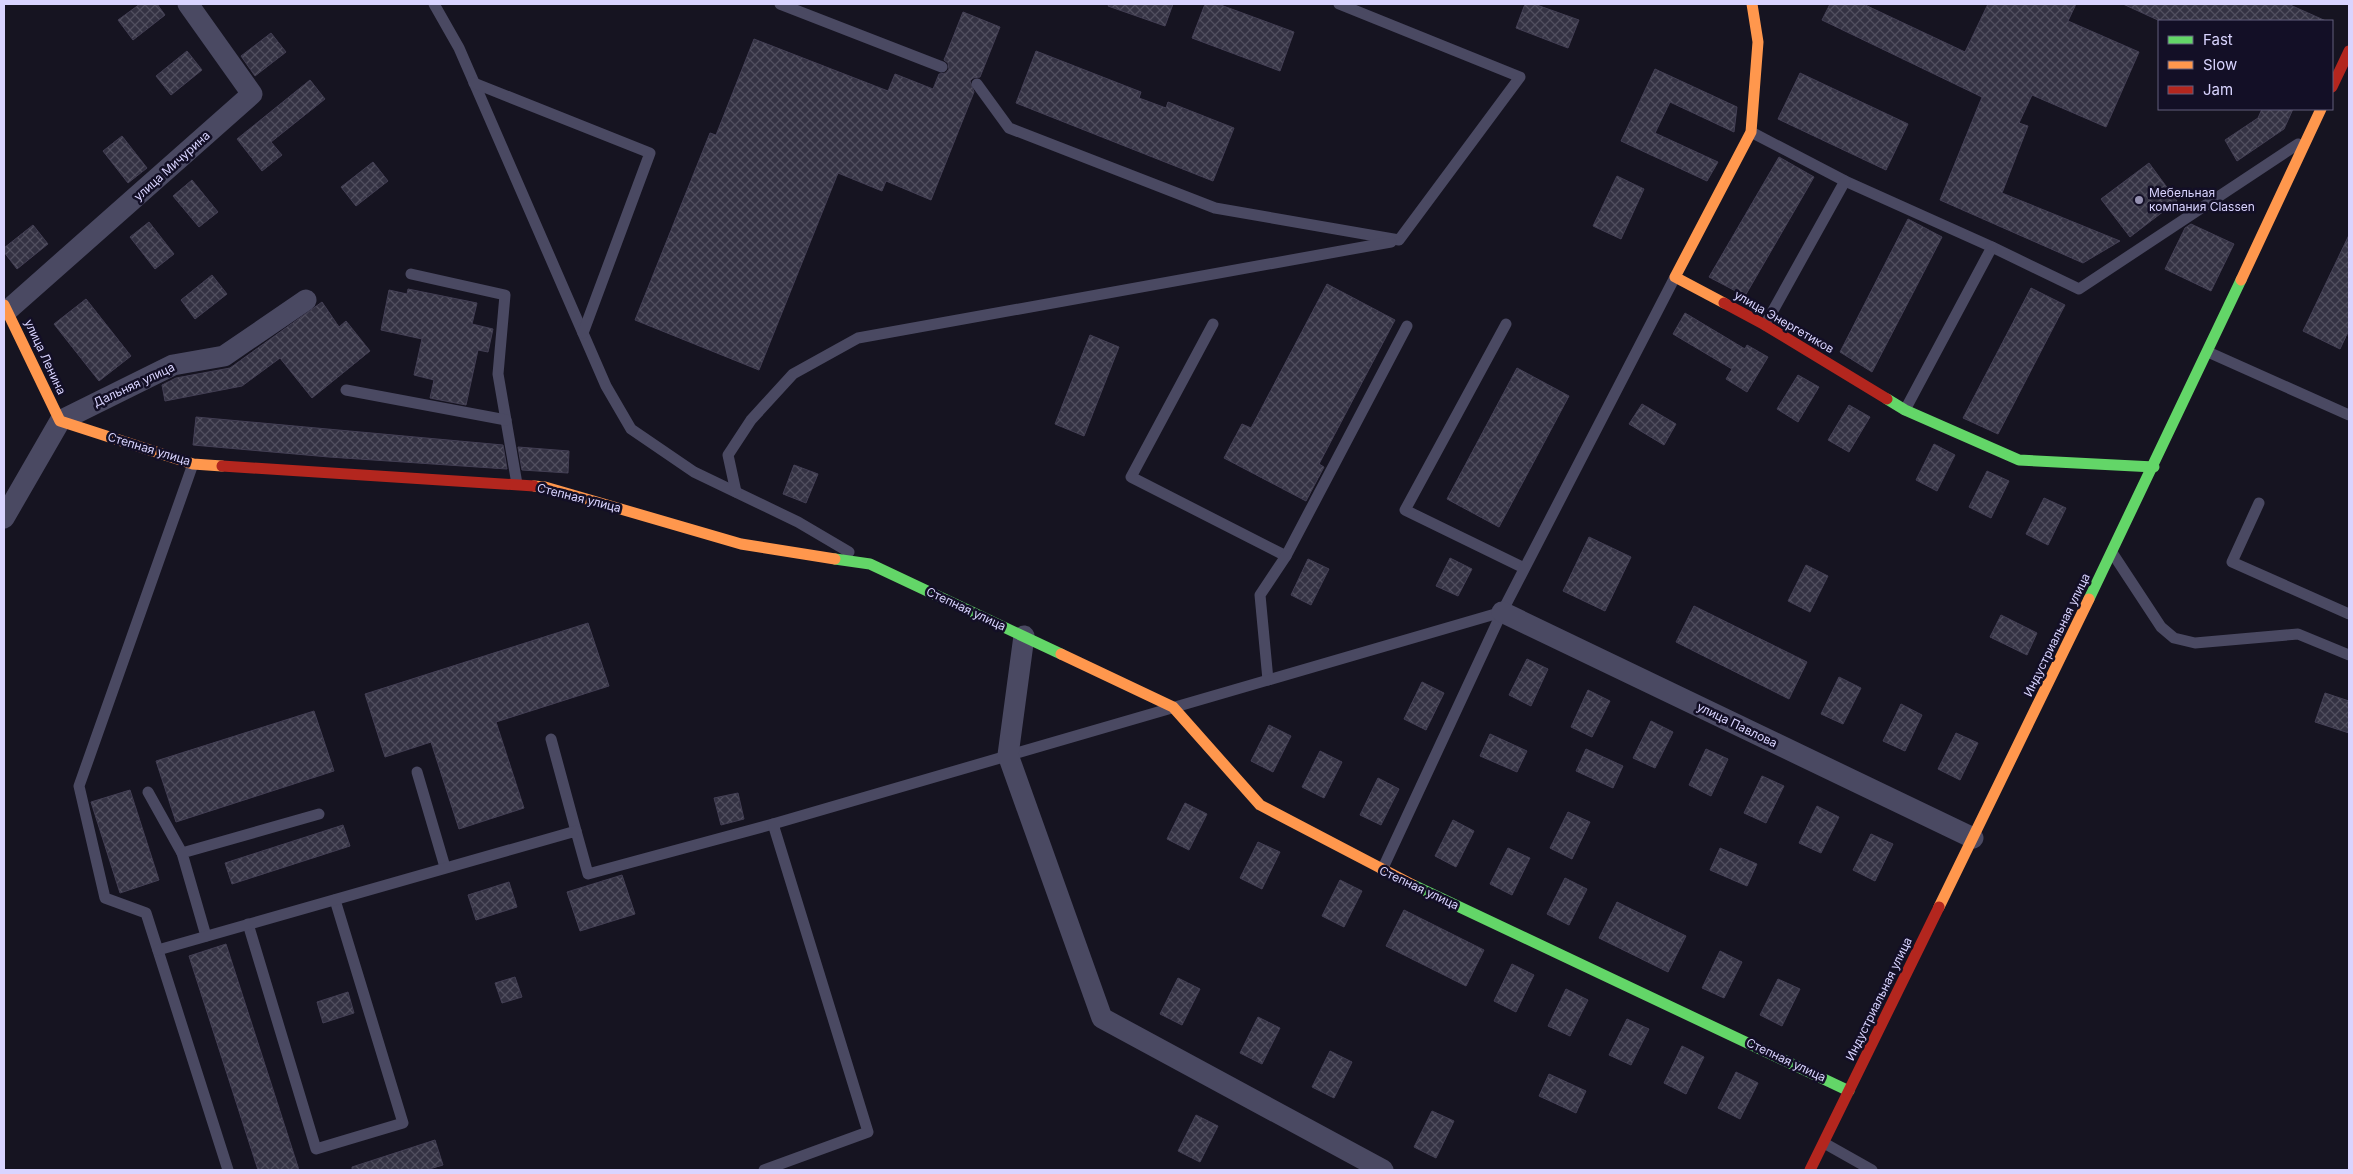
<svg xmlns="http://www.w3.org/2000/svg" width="2353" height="1174" viewBox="0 0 2353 1174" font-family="Inter,sans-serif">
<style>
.building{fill:url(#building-cross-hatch);stroke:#433f54}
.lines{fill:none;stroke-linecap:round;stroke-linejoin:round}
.lane{stroke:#4a4962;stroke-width:11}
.street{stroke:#4a4962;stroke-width:21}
.fast{stroke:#63d668;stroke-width:11}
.slow{stroke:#ff974d;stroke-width:11}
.jam{stroke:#b3261e;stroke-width:11}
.poi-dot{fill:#9591b1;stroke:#130f26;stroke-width:2}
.labels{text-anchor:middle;stroke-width:5;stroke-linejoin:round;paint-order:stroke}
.street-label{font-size:12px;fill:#d9d4ff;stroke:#130f26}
.poi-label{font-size:12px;fill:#d9d4ff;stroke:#130f26;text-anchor:start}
</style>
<defs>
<pattern id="building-cross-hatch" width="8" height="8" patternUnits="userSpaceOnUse" patternTransform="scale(1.25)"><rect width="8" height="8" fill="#343243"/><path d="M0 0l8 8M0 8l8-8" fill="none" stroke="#514f5f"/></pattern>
</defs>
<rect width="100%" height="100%" fill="#161421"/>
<g class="building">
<path d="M140,4h17l8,11 -32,25 -15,-20z"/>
<path d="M1109,4h64l-8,22 -57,-20z"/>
<path d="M1205,4h13l76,28 -14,39 -88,-33z"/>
<path d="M1525,4h9l45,16 -11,28 -52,-20z"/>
<path d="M1830,4h33l102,48 23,-48h88l-8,17 71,31 -33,75 -74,-32 -13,28 9,3 -26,67 118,48 -37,22 -143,-63 42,-103 -160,-77z"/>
<path d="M2123,4h165l38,17h-166z"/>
<path d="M963,12l37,15 -20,50 -7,1 -3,3 4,11 -43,108 -45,-19 -4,10 -44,-18 -79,197 -124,-50 75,-187 6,2 38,-96 134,52 7,-17 38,15 6,-15 7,-1 3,-4 -1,-6 -4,-3z"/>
<path d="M271,33l15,19 -31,24 -14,-20z"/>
<path d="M187,51l15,19 -31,25 -15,-19z"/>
<path d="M1036,51l105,41 -2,6 27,10 2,-6 66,26 -21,53 -197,-78z"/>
<path d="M1655,69l82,38 -3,25 -64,-30 -15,31 63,29 -11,19 -86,-40z"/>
<path d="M1800,73l108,51 -22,46 -108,-51z"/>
<path d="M310,80l15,19 -54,43 11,13 -20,16 -25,-32z"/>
<path d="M2262,109h31l-9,20 -47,32 -12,-21 33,-22z"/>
<path d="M122,136l25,32 -19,15 -25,-32z"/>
<path d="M1779,157l35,20 -69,119 -36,-19z"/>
<path d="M373,162l15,19 -32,25 -15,-19z"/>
<path d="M2149,163l28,38 -47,36 -29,-38z"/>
<path d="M1617,176l27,13 -23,50 -28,-13z"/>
<path d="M192,180l26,32 -19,15 -26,-31z"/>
<path d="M1908,219l34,18 -70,135 -32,-20z"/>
<path d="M149,222l25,32 -19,15 -25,-32z"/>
<path d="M2191,224l43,20 -23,47 -46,-22 20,-41z"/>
<path d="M33,225l15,19 -31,25 -13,-17v-4z"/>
<path d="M2349,235v95l-9,19 -37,-18z"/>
<path d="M212,275l15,19 -32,25 -14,-19z"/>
<path d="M1327,284l68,36 -76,144 5,3 -18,34 -82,-43 18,-34 9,4z"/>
<path d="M2031,288l34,17 -67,129 -35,-16z"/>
<path d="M408,289l69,14 -5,21 21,5 -5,23 -10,-2 -12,55 -36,-7 4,-18 -20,-5 8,-36 -41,-9 8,-40 18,4z"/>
<path d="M86,299l45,57 -32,25 -45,-57z"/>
<path d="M322,302l17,25 7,-6 24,30 -58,47 -32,-40 -38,28 -77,15 -3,-16 14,-7 54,-10z"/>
<path d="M1685,313l60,36 2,-4 21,12 -21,35 -21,-13 6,-10 -59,-35z"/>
<path d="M1090,335l29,12 -35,89 -29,-12z"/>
<path d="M1517,368l52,28 -70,131 -52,-28z"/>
<path d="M1798,375l21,12 -21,35 -21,-13z"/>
<path d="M1642,404l34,20 -12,21 -35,-21z"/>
<path d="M1849,405l21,12 -21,35 -21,-12z"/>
<path d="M196,417l307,28 4,24 -178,-12 -136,-12z"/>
<path d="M1934,444l21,11 -18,36 -21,-11z"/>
<path d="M518,447l51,4 -1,22 -46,-3z"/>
<path d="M794,465l24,9 -12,29 -23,-9z"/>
<path d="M1987,471l22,10 -18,37 -22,-11z"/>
<path d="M2044,498l22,10 -18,37 -22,-11z"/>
<path d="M1589,537l42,20 -26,54 -42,-20z"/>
<path d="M1450,558l22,11 -14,27 -22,-10z"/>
<path d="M1308,559l21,10 -18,36 -20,-10z"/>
<path d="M1806,565l22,11 -18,36 -22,-11z"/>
<path d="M1694,606l113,56 -18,37 -113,-57z"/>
<path d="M2001,615l36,18 -10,22 -37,-18z"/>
<path d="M588,623l21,63 -113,36 28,86 -65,21 -28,-87 -46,15 -20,-63z"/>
<path d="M1527,659l21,10 -17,37 -22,-11z"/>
<path d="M1839,677l22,11 -18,36 -22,-10z"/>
<path d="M1422,682l22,11 -18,37 -22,-11z"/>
<path d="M1588,690l22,11 -18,36 -21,-10z"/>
<path d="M2325,693l24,8v32l-34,-11z"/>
<path d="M1901,704l21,11 -17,36 -22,-10z"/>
<path d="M314,711l20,60 -158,51 -20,-61z"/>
<path d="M1651,721l22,11 -18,36 -22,-10z"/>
<path d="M1269,725l22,11 -18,36 -22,-11z"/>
<path d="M1956,733l22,10 -18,37 -22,-11z"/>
<path d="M1490,734l37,17 -10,21 -37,-16z"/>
<path d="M1586,749l37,17 -10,22 -37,-17z"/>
<path d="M1706,749l22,10 -17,37 -22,-11z"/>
<path d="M1320,751l22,11 -18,36 -22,-11z"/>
<path d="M1762,776l22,10 -18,37 -22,-10z"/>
<path d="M1378,778l21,11 -18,36 -21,-10z"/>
<path d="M130,790l29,90 -39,13 -29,-91z"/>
<path d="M738,793l6,26 -23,6 -7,-27z"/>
<path d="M1185,803l22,11 -18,36 -22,-11z"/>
<path d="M1817,806l22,11 -18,36 -22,-10z"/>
<path d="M1568,812l22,10 -18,37 -22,-11z"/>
<path d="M1453,820l21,11 -18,36 -21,-11z"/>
<path d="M343,825l7,21 -118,38 -7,-21z"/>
<path d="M1871,834l22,10 -18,37 -22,-11z"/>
<path d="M1258,842l22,10 -18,37 -22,-11z"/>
<path d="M1508,848l22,10 -18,37 -22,-11z"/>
<path d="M1720,848l37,16 -10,22 -37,-16z"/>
<path d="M622,875l13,39 -55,17 -13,-39z"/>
<path d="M1565,878l22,11 -18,36 -22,-11z"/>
<path d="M1340,880l22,11 -18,36 -22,-11z"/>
<path d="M509,882l8,25 -41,13 -8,-25z"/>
<path d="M1617,902l69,34 -18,36 -69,-34z"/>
<path d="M1404,910l80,40 -18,36 -80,-40z"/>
<path d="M226,944l73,226h-41l-69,-214z"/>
<path d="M1720,951l22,11 -18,36 -22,-10z"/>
<path d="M1512,964l22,11 -18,37 -22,-11z"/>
<path d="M515,977l7,20 -20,6 -7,-20z"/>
<path d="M1178,978l22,11 -18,36 -22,-11z"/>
<path d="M1778,979l22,10 -18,37 -22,-11z"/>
<path d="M1566,989l22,11 -18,36 -22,-10z"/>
<path d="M348,992l6,21 -31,10 -6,-21z"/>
<path d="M1258,1017l22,11 -18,36 -22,-11z"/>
<path d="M1627,1019l22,10 -18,36 -22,-10z"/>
<path d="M1682,1046l22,11 -18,37 -22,-11z"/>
<path d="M1330,1051l22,11 -18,36 -22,-11z"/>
<path d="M1736,1072l22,11 -18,36 -22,-11z"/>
<path d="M1549,1074l37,17 -10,22 -37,-17z"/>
<path d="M1432,1111l22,10 -18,37 -22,-11z"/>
<path d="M1196,1115l22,11 -18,36 -22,-11z"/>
<path d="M435,1140l8,25 -17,5h-74v-3z"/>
</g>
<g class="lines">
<g class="lane">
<path d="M434,4l25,44 147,338 25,43 63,43 104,50 51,30"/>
<path d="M780,4l162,63"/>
<path d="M474,83l176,70 -67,180"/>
<path d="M977,84l32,44 206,80 184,32 121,-163 -181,-73"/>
<path d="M1751,132l94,49 147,66 87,42 219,-145"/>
<path d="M411,274l94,21 -7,79 19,110"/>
<path d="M1213,324l-82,153 155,79"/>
<path d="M1506,324l-101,186 119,58"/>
<path d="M1765,325l80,-144"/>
<path d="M2208,352l141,63"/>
<path d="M346,390l160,30"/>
<path d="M1905,410l87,-163"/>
<path d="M193,464l-114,322 26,112 41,15 82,257"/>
<path d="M736,492l-8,-37 23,-35 42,-46 65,-36 533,-96"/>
<path d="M2259,503l-27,59 117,52"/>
<path d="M2113,554l48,73 13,11 21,5 103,-9 51,21"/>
<path d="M1268,680l-8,-85 26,-39 121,-230"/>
<path d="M551,739l25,92"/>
<path d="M417,772l28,95"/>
<path d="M148,792l34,61"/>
<path d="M1382,870l120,-258 173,-335"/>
<path d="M248,924l68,225 87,-26 -68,-223"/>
<path d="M206,936l-24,-83 137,-39"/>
<path d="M158,950l418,-119 12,43 185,-50"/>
<path d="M1824,1143l48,27"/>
<path d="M764,1170l104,-38 -95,-308 729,-212"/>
</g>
<g class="street">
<path d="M8,310l244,-216 -64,-90"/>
<path d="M4,518l56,-97 113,-56 51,-9 82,-56"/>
<path d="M1502,612l471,226"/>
<path d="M1024,636l-16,119 94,263 281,152"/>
</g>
<g class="fast">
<path d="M1887,399l18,11 114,50 135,7"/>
<path d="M835,559l35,5 191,90"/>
<path d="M2089,599l152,-319"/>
<path d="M1413,885l436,206"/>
</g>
<g class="slow">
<path d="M2241,280l80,-171"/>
<path d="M1724,303l-49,-26 76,-145 7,-90 -6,-38"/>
<path d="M4,305l56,116 133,43 29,2"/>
<path d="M534,486l11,1 196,57 94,15"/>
<path d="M1061,654l112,53 87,98 153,80"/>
<path d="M1939,907l150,-308"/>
</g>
<g class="jam">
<path d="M2332,87l17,-36"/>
<path d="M1724,303l41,22 122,74"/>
<path d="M222,466l312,20"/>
<path d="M1810,1170l129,-263"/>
</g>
</g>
<circle class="poi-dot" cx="2139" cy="200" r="5"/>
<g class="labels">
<g class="street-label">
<text transform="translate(172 166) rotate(-42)" y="4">улица Мичурина</text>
<text transform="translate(1784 322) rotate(30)" y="4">улица Энергетиков</text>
<text transform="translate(45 357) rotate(65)" y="4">улица Ленина</text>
<text transform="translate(134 385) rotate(-25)" y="4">Дальняя улица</text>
<text transform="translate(149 449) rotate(17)" y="4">Степная улица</text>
<text transform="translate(579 498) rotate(14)" y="4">Степная улица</text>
<text transform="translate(966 609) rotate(25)" y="4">Степная улица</text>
<text transform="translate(2057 635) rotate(-64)" y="4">Индустриальная улица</text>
<text transform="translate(1737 725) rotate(26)" y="4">улица Павлова</text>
<text transform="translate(1419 888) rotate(25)" y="4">Степная улица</text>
<text transform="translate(1879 999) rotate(-64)" y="4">Индустриальная улица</text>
<text transform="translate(1786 1060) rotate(25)" y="4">Степная улица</text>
</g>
<g class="poi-label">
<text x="2149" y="197">Мебельная<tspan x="2149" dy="14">компания Сlassen</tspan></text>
</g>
</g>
<rect width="2353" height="1174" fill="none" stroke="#d9d4ff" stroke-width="10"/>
<rect x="2158" y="20" width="175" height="90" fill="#130f26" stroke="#625e7d"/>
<rect x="2168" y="36" width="25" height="8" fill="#63d668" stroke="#625e7d"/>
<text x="2203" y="45" font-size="15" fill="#d9d4ff">Fast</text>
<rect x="2168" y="61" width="25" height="8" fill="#ff974d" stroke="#625e7d"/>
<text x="2203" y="70" font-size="15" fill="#d9d4ff">Slow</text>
<rect x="2168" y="86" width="25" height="8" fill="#b3261e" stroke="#625e7d"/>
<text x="2203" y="95" font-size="15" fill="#d9d4ff">Jam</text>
</svg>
